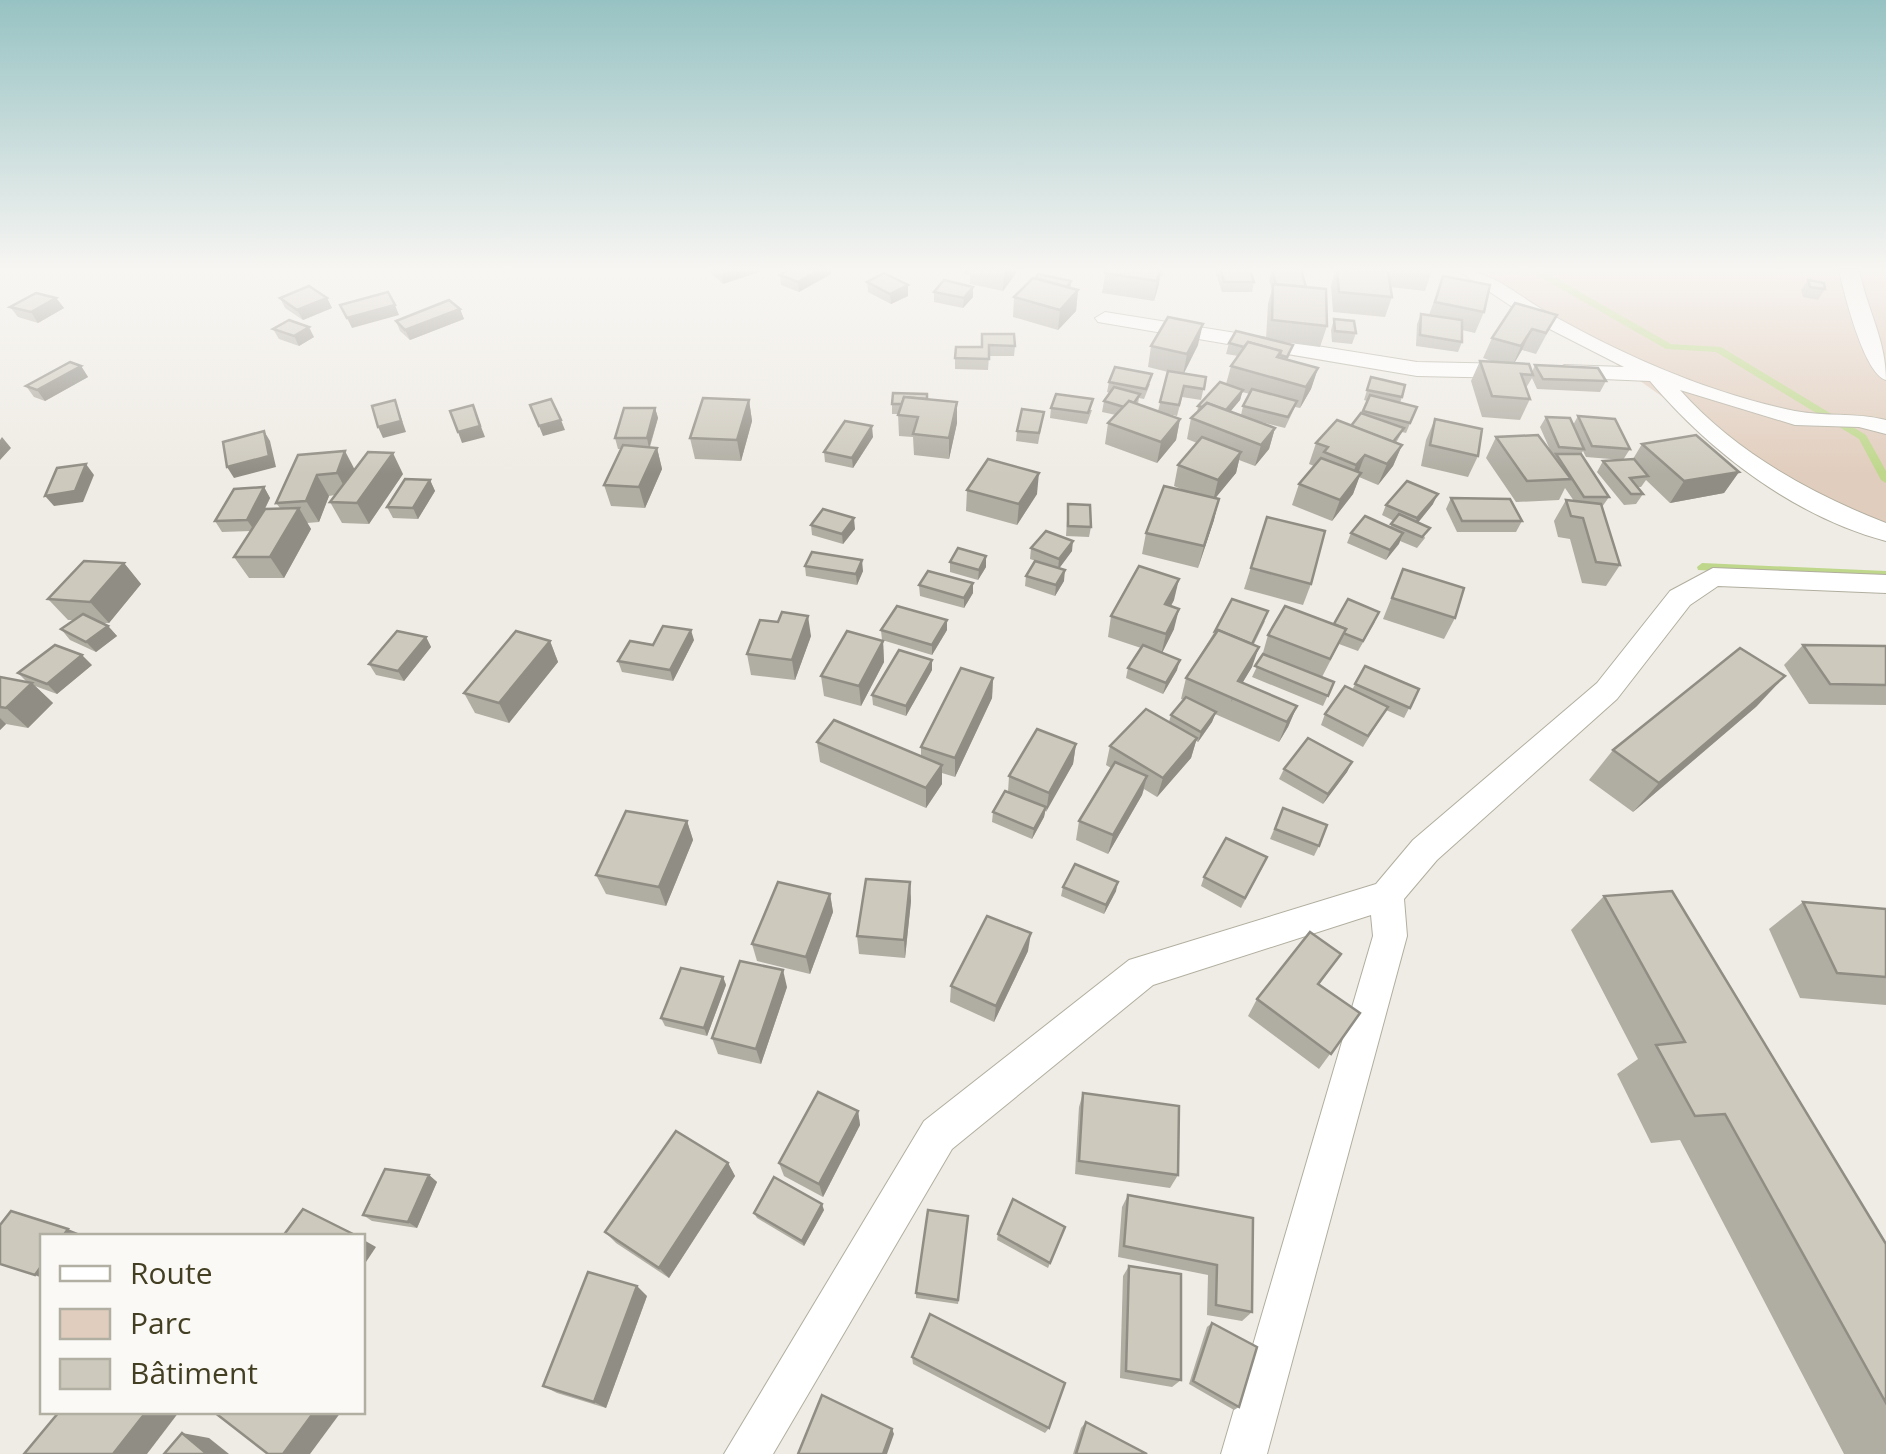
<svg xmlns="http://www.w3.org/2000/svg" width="1886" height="1454" viewBox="0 0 1886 1454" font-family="'Open Sans',sans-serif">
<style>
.green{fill:#e1cdbd}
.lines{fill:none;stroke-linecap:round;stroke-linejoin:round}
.stream{fill:#bed78b;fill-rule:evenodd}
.minor-casing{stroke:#b1ae9f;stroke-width:2}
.minor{fill:#fff;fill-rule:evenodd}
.wall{fill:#b0ada3;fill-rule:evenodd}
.shaded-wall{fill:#908d84}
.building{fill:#cdc9bd;stroke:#908d84;stroke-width:2.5}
</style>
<rect width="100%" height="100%" fill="#efece5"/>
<path class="green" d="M1490,270h396v257l-115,-54 -282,-198z"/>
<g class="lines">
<g class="stream">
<path d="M1523,270l20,1 128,73 50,3 145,88 20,36v12l-5,-3 -22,-41 -143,-87 -50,-3 -129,-74z"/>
<path d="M1702,563l184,8v8l-188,-9 -1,-3z"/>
</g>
<defs>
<g id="minor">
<path d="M1457,270c35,0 58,24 88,41 77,44 163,82 250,100 30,6 60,1 91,9v14l-27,-7 -64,-2 -115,-35c54,61 131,104 206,133v18c-91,-24 -176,-89 -236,-160l-94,-4 -3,-5 11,-7 60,2 -92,-47z"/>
<path d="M1839,270h20c8,39 27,70 27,110 -22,-6 -42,-87 -47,-110z"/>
<path d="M1105,312l312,50 96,2 11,7 -11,7 -96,-2 -319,-54 -3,-4z"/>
<path d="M1713,568l173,7v18l-168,-7 -28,19 -73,94 -180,161 -33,39 3,37 -140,518h-46l152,-518 -2,-21 -218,70 -201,164 -179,305h-49l200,-333 205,-161 247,-76 37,-44 184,-157 73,-92z"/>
</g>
</defs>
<use href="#minor" class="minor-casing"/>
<use href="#minor" class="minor"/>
</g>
<g class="wall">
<path d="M708,270h54v1l-39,13z"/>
<path d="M787,270h44v4l-32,18 -18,-7 -1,-10z"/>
<path d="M965,270h52l-14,21 -33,-7v-9l-5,-1z"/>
<path d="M1106,270h58l-1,6h-2l-7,25 -52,-8z"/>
<path d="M1217,270h33l4,12 -2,10h-30l-6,-18z"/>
<path d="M1272,270l34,17 21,39 -7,21 -38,-5 8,13 -3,5 31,8 -7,21 -11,19 -5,-1 -10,21 -36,-9 26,9 -6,21 -14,17 -16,-6 -3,13 -21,25 -1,22 -16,48 -56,-14 4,-21 42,-41 -14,-6 4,-21 19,-22 -10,-4 4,-21 6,-5 1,-7 28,-22 5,-18 7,-10 -12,-2 3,-11 37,-4 2,-35 4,-15 -3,-9zM1242,392l8,2 -7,12 -2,9 -11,-3 10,-12z"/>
<path d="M1335,270h97l-7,21 -35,-4 2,10 -7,20 -52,-5 -2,-26z"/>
<path d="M1443,276l41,36 -9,21 -13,-3v12l-4,10 -42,-6 1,-22 4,-10 8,1z"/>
<path d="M1808,280l17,9 -7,11 -15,-3 -2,-7z"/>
<path d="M1071,281v7l7,2 -2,21 -18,19 -45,-13 1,-20z"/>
<path d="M867,282l41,14 -17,8 -23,-12z"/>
<path d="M973,287v10l-10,11 -29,-6v-10z"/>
<path d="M56,298l8,10 -26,15 -20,-6 -8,-10z"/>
<path d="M280,298h47l5,10 -29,12 -18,-12z"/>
<path d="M460,309l4,10 -54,21 -10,-9 -4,-10z"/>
<path d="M1557,315l-21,39 -14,-4 -8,13 18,9 3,-7 71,16 -6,11 -63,-3 -5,-11 -6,10 4,11 -10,21 -38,-3 -11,-36 9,-20 14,1 -11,-4 9,-20z"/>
<path d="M1334,319l22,14 -4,11 -20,-2 -1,-12z"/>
<path d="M273,329l41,8 -15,9 -20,-7z"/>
<path d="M982,334l33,12 -1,10h-25l-1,14 -33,-1v-11l27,-11z"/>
<path d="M1198,345l-14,28 22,4 -5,23 -19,-3 -5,19 -9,-2 12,5 -4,21 -19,23 -52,-19 3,-21 8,-8 -14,-3 2,-11 6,-8 -3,-1 2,-10 41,2 -6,15 -5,-1 -1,6 20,7 10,-39 -20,-5 3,-21z"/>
<path d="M81,366l7,11 -43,24 -11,-4 -8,-11z"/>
<path d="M1371,377l31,20 -2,6 17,4 -11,26 -4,-1 -6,11 6,2 -9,21 -15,19 -19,-8 -6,17 -21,27 -40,-16 7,-21 15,-18 -5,-2 7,-21 35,-17 11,-13 5,-12 -3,-1z"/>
<path d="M927,399l30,24 -8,36 -35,-4 -1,-18 -14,-1 -1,-22h-6v-10z"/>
<path d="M749,400l3,21 -11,40 -46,-2 -5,-21z"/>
<path d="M655,408l3,10 -8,29 7,1 5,21 -17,39 -34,-2 -7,-21 18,-36h-4l-3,-11z"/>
<path d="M1051,408l41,2 -5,14 -37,-6z"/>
<path d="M1044,412l-6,32 -22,-3 1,-10z"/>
<path d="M1578,416l52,33 -7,11 -37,-3 -3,-6 -2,3 28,43 -7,10 18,58 -14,21 -24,-3 -12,-44 -12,-2 -4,-16 12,-21 8,1 -9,-13 -6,12 -43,2 -30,-44 10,-21 55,15 -11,-25 6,-10 27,8z"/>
<path d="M1435,419l43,37 -10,21 -47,-11 5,-26z"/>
<path d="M873,437l-20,31 -28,-6 -1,-10z"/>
<path d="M1642,444l97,28 -15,21 -54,10 -24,-23 -5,7h-3l5,7 -7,10 -12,1 -27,-33 6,-11 30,-2z"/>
<path d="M298,455l57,14 48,5 -34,50 -27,-1 -12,-21 5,-7 -6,1 -10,26 -12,1 4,6 -27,49h-35l-15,-21 17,-26 -29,1 -7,-11 49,-34 6,11 -5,11 15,-1 -4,-5z"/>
<path d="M430,480l5,11 -17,28 -25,-1 -6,-11z"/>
<path d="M967,490l70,4 -20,31 -51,-14z"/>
<path d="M1451,498l71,23 -6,11h-59l-11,-23z"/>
<path d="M1068,504l23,23 -2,10 -23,-1z"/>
<path d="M1433,504l-15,18 7,16 -8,10 -17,-7 -14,19 -39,-17 4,-10 39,-6 4,-6 -12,-6 4,-10z"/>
<path d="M1267,517l44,67 -8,21 -59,-16z"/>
<path d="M811,525l44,4 -12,15 -31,-9z"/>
<path d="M1031,548l41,3 -13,17 5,13 -9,15 -30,-10 1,-10 10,-15 -6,-2z"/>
<path d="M986,556v11l-8,13 -28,-8v-10z"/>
<path d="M124,563l17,21 -32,39h-7l6,3 9,10 -21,16 -26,-12 -9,-11 12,-9h-5l-20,-21z"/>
<path d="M805,566l58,5 -6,14 -51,-9z"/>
<path d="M1403,569l52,49 -11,21 -61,-20z"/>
<path d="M973,583v10l-9,15 -44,-12 -1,-11z"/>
<path d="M1174,600l-3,6 3,23 -12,24 15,17 -14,24 -37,-16 2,-10 13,-20 -33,-11 3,-21z"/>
<path d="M1265,621l-11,23 -2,23 -10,16 55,23 -9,21 -9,15 -64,-28 -3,8 -14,20 -2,-1 -5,17 -34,39 -13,-8 -2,6 -34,59 -32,-14 3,-19 32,-53 -5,-3 4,-19 59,-24 2,-7 13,-15 -3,-1 5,-21 29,-47z"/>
<path d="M1375,622l-17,29 -19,-7 -17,33 12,5 -11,24 -71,-29 10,-21 6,-21 66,-11z"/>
<path d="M881,630h66l-15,25 -50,-15z"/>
<path d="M811,636l-16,44 -44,-5 -4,-21z"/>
<path d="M426,637l5,10 -27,34 -28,-6 -7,-11z"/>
<path d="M694,640l-21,41 -51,-9 -4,-11 35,-16z"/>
<path d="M550,641l8,21 -49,61 -34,-10 -11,-20z"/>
<path d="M883,641l1,21 -23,44 -37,-10 -3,-20z"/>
<path d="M1803,645l83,1v59l-77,-1 -25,-39z"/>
<path d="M92,665l-35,29 -22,-8 18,17 -25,25 -22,-4 -6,6v-53l27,5 -9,-9z"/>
<path d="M1365,666l54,23 -15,29 -18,-8 -23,37 -42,-22 4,-11 27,-24z"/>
<path d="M932,670l-26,46 -33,-11 -1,-10z"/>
<path d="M993,678l-1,20 -37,79 -13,-4v11l-16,24 -106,-46 -3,-20 104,14v-9z"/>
<path d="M1757,706l-124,106 -44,-32 24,-30z"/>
<path d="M1076,744l-3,20 -28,48 -1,5 -12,22 -40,-17 1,-10 15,-20 1,-16z"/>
<path d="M1352,762l-5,10 -24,32 -44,-25 5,-10z"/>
<path d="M1283,808l36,38 -5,10 -44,-17z"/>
<path d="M687,821l6,19 -27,66 -60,-12 -10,-19z"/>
<path d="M1267,857l-26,51 -40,-22 3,-9z"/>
<path d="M910,882l1,19 -6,57 -46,-4 -2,-18z"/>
<path d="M1063,887l53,4 -12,23 -43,-18z"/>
<path d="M830,894l3,18 -23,62 -53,-13 -5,-17z"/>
<path d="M1604,896l282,348v210h-42l-164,-314 -29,3 -34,-69 21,-15 -67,-129z"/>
<path d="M1803,902l83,7v96l-86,-7 -31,-69z"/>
<path d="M1028,951l-34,71 -44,-20 1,-16z"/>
<path d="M1341,954l-22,31 41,28 -41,56 -71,-53 9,-17z"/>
<path d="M723,977l3,8 -19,51 -42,-10 -4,-8z"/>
<path d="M787,987l-26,77 -43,-10 -6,-16z"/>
<path d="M1083,1093l95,82 -8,13 -95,-14 4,-67z"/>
<path d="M858,1111l2,14 -37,72 -39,-21 -5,-13z"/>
<path d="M728,1163l7,13 -66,102 -53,-35 -11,-11z"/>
<path d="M429,1175l8,7 -20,46 -45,-7 -9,-6z"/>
<path d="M1128,1195l125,23 -1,94 -10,9 -35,-6 1,-40 -90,-18 4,-50z"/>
<path d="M824,1210l-20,36 -47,-28 -3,-5z"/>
<path d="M968,1216l-10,88 -42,-6v-5z"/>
<path d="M1065,1227l-17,41 -51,-28 1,-6z"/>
<path d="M1129,1266l52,114 -9,7 -52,-9 3,-102z"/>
<path d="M647,1296l-41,112 -49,-15 -14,-7z"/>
<path d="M1212,1323l27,84 -5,3 -45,-26 18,-57z"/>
<path d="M912,1357l137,71 -4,5 -132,-69z"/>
<path d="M1086,1422l61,32h-74l8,-26z"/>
</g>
<g class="shaded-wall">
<path d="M732,270h30v1l-39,13 -1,-10z"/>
<path d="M818,270h13v4l-32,18 -1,-10z"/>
<path d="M1017,270v2l-14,19 1,-20z"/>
<path d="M1160,270l-1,14 -5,17 3,-20z"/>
<path d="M908,285v11l-17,8 -1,-10z"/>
<path d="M973,287v10l-10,11 1,-10z"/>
<path d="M1078,290l-2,21 -18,19 2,-20z"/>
<path d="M56,298l8,10 -26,15 -7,-11z"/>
<path d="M327,298l5,10 -29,12 -6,-10z"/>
<path d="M395,305l4,10 -47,13 -5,-10z"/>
<path d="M460,309l4,10 -54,21 -5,-10z"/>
<path d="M1203,324l-5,21 -15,30 4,-21z"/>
<path d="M309,327l5,10 -15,9 -5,-10z"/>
<path d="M1532,329l-10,21 -10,17 9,-21z"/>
<path d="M81,366l7,11 -43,24 -8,-11z"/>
<path d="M1318,368l-7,21 -11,19 6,-21z"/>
<path d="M1243,390l-3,10 -21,25 3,-11z"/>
<path d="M395,400l11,32 -23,6 -5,-11z"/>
<path d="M749,400l3,21 -11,40 -4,-21z"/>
<path d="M957,402v21l-8,36v-21z"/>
<path d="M655,408l3,10 -9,30 -2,-10z"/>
<path d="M477,416l8,21 -23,6 -4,-11z"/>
<path d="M1180,419l-4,21 -19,23 4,-21z"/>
<path d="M561,420l4,10 -22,6 -4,-10z"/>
<path d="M872,426l1,11 -20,31 -1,-10z"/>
<path d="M1275,428l-6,21 -14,17 6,-21z"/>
<path d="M264,431l6,10 6,26 -42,11 -7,-11z"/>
<path d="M2,437l9,11 -11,12v-20z"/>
<path d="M1402,445l-9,21 -15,19 9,-21z"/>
<path d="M657,448l5,21 -17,39 -6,-21z"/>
<path d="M345,451l11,21 -8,22 -11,-21z"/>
<path d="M1241,452l-5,21 -23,28 5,-21z"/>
<path d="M393,453l10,21 -34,50 -12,-21z"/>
<path d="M1365,455l-8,21 -9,10 8,-21z"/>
<path d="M86,464l8,11 -11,27 -29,4 -9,-10z"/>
<path d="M1739,472l-15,21 -54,10 14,-22z"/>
<path d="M1039,473l-2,21 -20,31 2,-21z"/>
<path d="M1361,473l-8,21 -21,27 8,-21z"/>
<path d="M317,475l12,21 -10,26 -13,-21z"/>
<path d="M430,480l5,11 -17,28 -5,-11z"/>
<path d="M264,487l6,11 -16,32 -7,-10z"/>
<path d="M1438,494l-5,10 -20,25 4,-11z"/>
<path d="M1219,499l-5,21 -16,48 6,-22z"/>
<path d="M299,508l12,21 -27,49 -14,-21z"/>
<path d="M854,518l1,11 -12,15 -1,-10z"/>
<path d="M1403,533l-4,11 -13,16 4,-10z"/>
<path d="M1073,541l-1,10 -14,19 1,-11z"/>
<path d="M986,556v11l-8,13 1,-10z"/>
<path d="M862,560l1,11 -6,14 -1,-11z"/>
<path d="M124,563l17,21 -32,39 -19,-21z"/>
<path d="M1065,570l-1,11 -9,15 1,-11z"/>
<path d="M1179,579l-5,21 -14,25 5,-21z"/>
<path d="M973,583v10l-9,15v-10z"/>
<path d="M1179,609l-5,20 -13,26 5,-21z"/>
<path d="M808,616l3,20 -16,44 -3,-20z"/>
<path d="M947,620v10l-15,25v-10z"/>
<path d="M108,626l9,10 -21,16 -10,-10z"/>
<path d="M691,630l3,10 -21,41 -3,-11z"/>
<path d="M426,637l5,10 -27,34 -6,-10z"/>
<path d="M550,641l8,21 -49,61 -10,-20z"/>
<path d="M883,641l1,21 -23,44 -2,-20z"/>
<path d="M1259,647l-7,20 -21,35 7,-21z"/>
<path d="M82,655l10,10 -35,29 -10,-10z"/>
<path d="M932,660v10l-26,46v-10z"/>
<path d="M1180,660l-3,10 -14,24 3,-11z"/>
<path d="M1785,676l-28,30 -124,106 26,-29z"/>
<path d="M993,678l-1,20 -37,79v-19z"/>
<path d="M32,683l21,20 -25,25 -22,-20z"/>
<path d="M1297,706l-9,21 -9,15 8,-20z"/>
<path d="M1216,712l-4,10 -14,20 3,-10z"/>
<path d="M0,718l6,6 -6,6z"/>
<path d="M1197,738l-6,20 -34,39 6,-19z"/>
<path d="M1076,744l-3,20 -27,48 3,-19z"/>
<path d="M1352,762l-5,10 -24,32 5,-10z"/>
<path d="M942,765v19l-16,24v-20z"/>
<path d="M1147,776l-5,19 -34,59 5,-19z"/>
<path d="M1046,807l-2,10 -12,22 2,-10z"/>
<path d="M687,821l6,19 -27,66 -7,-19z"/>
<path d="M910,882l1,19 -6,57 -1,-18z"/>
<path d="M1118,882l-2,9 -12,23 2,-9z"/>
<path d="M830,894l3,18 -23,62 -4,-17z"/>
<path d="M1031,933l-3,18 -34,71 2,-16z"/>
<path d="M783,970l4,17 -26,77 -5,-15z"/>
<path d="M723,977l3,8 -19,51 -3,-8z"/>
<path d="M858,1111l2,14 -37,72 -4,-13z"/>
<path d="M728,1163l7,13 -66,102 -10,-10z"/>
<path d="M429,1175l8,7 -20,46 -9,-6z"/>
<path d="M822,1204l2,6 -20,36 -2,-5z"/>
<path d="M68,1229l15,6 -1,1h-19z"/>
<path d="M362,1239l14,8 -14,21z"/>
<path d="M42,1265v13l-7,-3z"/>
<path d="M637,1286l10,10 -41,112 -12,-6z"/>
<path d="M146,1412h33l-32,42h-34z"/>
<path d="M314,1412h27l-31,42h-27z"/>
<path d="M892,1429l2,5 -7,20h-4z"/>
<path d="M182,1433l27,5 20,16h-22z"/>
</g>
<g class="building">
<path d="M787,270h31l-20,12 -18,-7z"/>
<path d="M1106,270h54l-3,11 -52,-8z"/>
<path d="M1221,270h29l4,12h-30z"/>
<path d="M1272,270h29l5,17 -30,-3z"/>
<path d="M1337,270l51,1 4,26 -53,-5z"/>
<path d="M884,273l24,12 -18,9 -23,-12z"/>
<path d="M1038,274l33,7 -4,6 -31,-9z"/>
<path d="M1443,276l47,9 -6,27 -49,-10z"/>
<path d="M1033,278l45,12 -18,20 -46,-13z"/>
<path d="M944,280l29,7 -9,11 -30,-6z"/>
<path d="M1808,280l16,3 1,6 -15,-2z"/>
<path d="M1273,284l53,5 1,37 -55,-6z"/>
<path d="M309,286l18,12 -30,12 -17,-12z"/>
<path d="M388,292l7,13 -48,13 -7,-13z"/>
<path d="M36,293l20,5 -25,14 -21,-5z"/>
<path d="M449,300l11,9 -55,21 -9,-9z"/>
<path d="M1515,303l42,12 -11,18 -14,-4 -11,17 -29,-8z"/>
<path d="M1421,314l41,6v22l-42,-7z"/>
<path d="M1168,317l35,7 -16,30 -36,-8z"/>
<path d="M1334,319l20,2 2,12 -21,-2z"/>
<path d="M289,320l20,7 -15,9 -21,-7z"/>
<path d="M1236,331l57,14 -6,12 -7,-2 1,-4 -33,-9 -4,5 -15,-4z"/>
<path d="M982,334h32l1,12 -26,-1v14l-34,-1 1,-11h26z"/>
<path d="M1248,342l33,9 -4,6 41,11 -12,19 -75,-21z"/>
<path d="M1480,361l49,3 4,11 -12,-1 9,25 -38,-3z"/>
<path d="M70,362l11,4 -44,24 -11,-4z"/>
<path d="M1535,365l63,3 8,13 -63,-2z"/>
<path d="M1115,367l37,7 -6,15 -37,-7z"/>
<path d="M1168,371l38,6 -2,12 -20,-3 -5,19 -19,-3z"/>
<path d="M1371,377l34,8 -3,12 -35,-7z"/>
<path d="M1220,382l23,8 -17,20 -19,-7 -5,4 -4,-1z"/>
<path d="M1114,387l26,7 -6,9 -5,-2 -5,6 -20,-6z"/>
<path d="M1252,389l45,12 -9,16 -45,-11z"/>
<path d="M893,393l34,1v5l-23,-2 -2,7h-10z"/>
<path d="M1056,394l37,5 -5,14 -37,-5z"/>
<path d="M1370,395l47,12 -7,16 -47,-12z"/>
<path d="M904,397l53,5 -8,36 -36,-4 5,-17 -20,-2z"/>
<path d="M703,398l46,2 -12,40 -47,-2z"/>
<path d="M551,399l10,21 -22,6 -9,-21z"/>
<path d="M395,400l6,21 -23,6 -6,-21z"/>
<path d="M1129,401l51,18 -19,23 -53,-19z"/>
<path d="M1207,403l68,25 -14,17 -70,-27z"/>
<path d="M473,405l7,21 -22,6 -8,-21z"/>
<path d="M624,408h31l-8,30h-32z"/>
<path d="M1022,409l22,3 -5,21 -22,-2z"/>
<path d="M1361,413l43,15 -11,14 -42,-16z"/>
<path d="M1578,416l37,3 15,30 -38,-3z"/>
<path d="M1546,417l24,1 14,31 -25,-2z"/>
<path d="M1435,419l47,10 -4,27 -48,-11z"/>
<path d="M1337,420l65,25 -15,19 -22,-9 -9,10 -32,-13 4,-5 -12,-4z"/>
<path d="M845,421l27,5 -20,32 -28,-6z"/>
<path d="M264,431l5,25 -42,11 -4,-25z"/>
<path d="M1538,435l33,44 -44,2 -31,-44z"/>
<path d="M1696,435l43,37 -55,9 -42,-37z"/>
<path d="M1202,437l39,15 -23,28 -40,-15z"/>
<path d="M623,445l34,3 -18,39 -35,-2z"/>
<path d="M345,451l-8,22 -20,2 -11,26 -30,2 22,-48z"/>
<path d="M368,452l25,1 -36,50 -27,-1z"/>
<path d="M1556,454h25l28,43h-25z"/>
<path d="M1321,458l40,15 -21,27 -41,-16z"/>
<path d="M988,459l51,14 -20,31 -52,-14z"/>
<path d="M1634,459l14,17 -18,2 13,16h-12l-28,-33z"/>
<path d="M86,464l-11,27 -30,5 12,-28z"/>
<path d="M405,479l25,1 -17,28 -26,-1z"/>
<path d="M1407,481l31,13 -21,24 -31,-13z"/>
<path d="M1164,486l55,13 -15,47 -58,-13z"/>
<path d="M264,487l-17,33 -32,1 19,-32z"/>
<path d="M1451,498l59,1 12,22h-60z"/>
<path d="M1566,500l35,4 19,61 -24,-3 -13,-44 -12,-2z"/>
<path d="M1068,504l22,1 1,22 -23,-1z"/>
<path d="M299,508l-29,49h-36l31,-48z"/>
<path d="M823,509l31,9 -12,16 -31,-9z"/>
<path d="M1399,514l31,14 -8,9 -31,-13z"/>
<path d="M1365,516l38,17 -13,17 -39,-17z"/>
<path d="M1267,517l58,14 -14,53 -60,-16z"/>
<path d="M1046,531l27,10 -14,18 -28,-11z"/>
<path d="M958,548l28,8 -7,14 -29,-8z"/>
<path d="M812,552l50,8 -6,14 -51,-8z"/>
<path d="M84,561l40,2 -34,39 -42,-3z"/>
<path d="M1035,561l30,9 -9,15 -30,-9z"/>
<path d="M1139,566l40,13 -14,25 14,5 -13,25 -55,-18z"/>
<path d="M1403,569l61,19 -9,30 -63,-20z"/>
<path d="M928,571l45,12 -9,15 -45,-13z"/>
<path d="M1232,599l36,12 -16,33 -34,-14 -3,1z"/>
<path d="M1348,599l31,13 -16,29 -20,-8 3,-4 -12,-5z"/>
<path d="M897,606l50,14 -15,25 -51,-15z"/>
<path d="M1285,606l61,23 -16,30 -62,-24z"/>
<path d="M782,612l26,4 -16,44 -45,-6 13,-34 18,2z"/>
<path d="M83,614l25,12 -22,16 -25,-13z"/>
<path d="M663,626l28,4 -21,40 -52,-9 12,-20 23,4z"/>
<path d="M1218,630l41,17 -21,34 59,25 -10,16 -101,-44z"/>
<path d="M397,631l29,6 -28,34 -29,-7z"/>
<path d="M516,631l34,10 -51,62 -35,-10z"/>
<path d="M847,631l36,10 -24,45 -38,-10z"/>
<path d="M55,645l27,10 -35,29 -29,-11z"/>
<path d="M1143,645l37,15 -14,23 -38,-15z"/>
<path d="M1803,645l83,1v39l-56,-1z"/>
<path d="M1740,648l45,28 -126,107 -46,-33z"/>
<path d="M899,650l33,10 -26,46 -34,-11z"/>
<path d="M1263,654l71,28 -6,14 -73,-30z"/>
<path d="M1365,666l54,23 -9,19 -55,-24z"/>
<path d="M961,668l32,10 -38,80 -34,-11z"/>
<path d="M0,677l32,6 -26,25 -6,-1z"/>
<path d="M1345,686l43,21 -20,29 -43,-22z"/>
<path d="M1186,697l30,15 -15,20 -30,-17z"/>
<path d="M1146,709l51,29 -34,40 -53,-32z"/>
<path d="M834,720l108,45 -16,23 -109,-46z"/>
<path d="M1037,729l39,15 -27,49 -40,-17z"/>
<path d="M1308,738l44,24 -24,32 -44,-25z"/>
<path d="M1115,762l32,14 -34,59 -34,-14z"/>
<path d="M1005,791l41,16 -12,22 -41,-17z"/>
<path d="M1283,808l44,17 -8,21 -44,-17z"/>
<path d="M626,811l61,10 -28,66 -63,-12z"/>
<path d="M1226,838l41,19 -22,41 -41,-21z"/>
<path d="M1075,864l43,18 -12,23 -43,-18z"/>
<path d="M866,879l44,3 -6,58 -47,-4z"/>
<path d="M778,882l52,12 -24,63 -54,-13z"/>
<path d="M1672,891l214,353v159l-161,-289 -30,2 -39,-71 29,-3 -81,-146z"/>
<path d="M1803,902l83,7v68l-49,-4z"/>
<path d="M987,916l44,17 -35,73 -45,-20z"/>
<path d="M1310,932l31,22 -23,30 42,29 -29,41 -74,-55z"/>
<path d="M740,961l43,9 -27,79 -44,-11z"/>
<path d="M681,968l42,9 -19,51 -43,-10z"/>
<path d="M818,1092l40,19 -39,73 -40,-21z"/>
<path d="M1083,1093l96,13 -1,69 -99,-14z"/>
<path d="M676,1131l52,32 -69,105 -54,-36z"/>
<path d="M385,1169l44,6 -21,47 -45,-7z"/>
<path d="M774,1177l48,27 -20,37 -48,-28z"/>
<path d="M1128,1195l125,23 -1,94 -36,-7 1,-40 -93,-19z"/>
<path d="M1013,1199l52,28 -15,36 -52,-29z"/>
<path d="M303,1209l54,27h-74z"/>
<path d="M928,1210l40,6 -10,84 -42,-7z"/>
<path d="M11,1211l57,18 -5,7h-21v29l-7,10 -35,-11v-39z"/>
<path d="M1129,1266l52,8v106l-55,-9z"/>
<path d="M588,1272l49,14 -43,116 -51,-16z"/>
<path d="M930,1314l135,69 -16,45 -137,-71z"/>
<path d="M1212,1323l45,24 -18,60 -46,-26z"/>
<path d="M822,1395l70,34 -9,25h-85z"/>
<path d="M59,1412h87l-33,42h-89z"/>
<path d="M214,1412h100l-31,42h-15z"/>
<path d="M1086,1422l61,32h-71z"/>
<path d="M182,1433l25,21h-43z"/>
</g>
<linearGradient id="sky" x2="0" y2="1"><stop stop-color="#97c2c3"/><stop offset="0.57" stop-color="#f8f6f3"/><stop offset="1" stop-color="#f8f6f3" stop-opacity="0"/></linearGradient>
<rect width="1886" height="474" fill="url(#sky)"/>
<rect x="40" y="1234" width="325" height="180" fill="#fbf9f6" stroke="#b1afa2" stroke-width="2.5"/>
<rect x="60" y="1266" width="50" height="15" fill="#ffffff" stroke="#b1afa2" stroke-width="2.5"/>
<text x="130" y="1284" font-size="30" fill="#433f23">Route</text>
<rect x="60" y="1309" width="50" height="30" fill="#e1cdbd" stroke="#b1afa2" stroke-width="2.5"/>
<text x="130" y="1334" font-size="30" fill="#433f23">Parc</text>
<rect x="60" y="1359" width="50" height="30" fill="#cdc9bd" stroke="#b1afa2" stroke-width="2.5"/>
<text x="130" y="1384" font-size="30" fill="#433f23">Bâtiment</text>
</svg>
